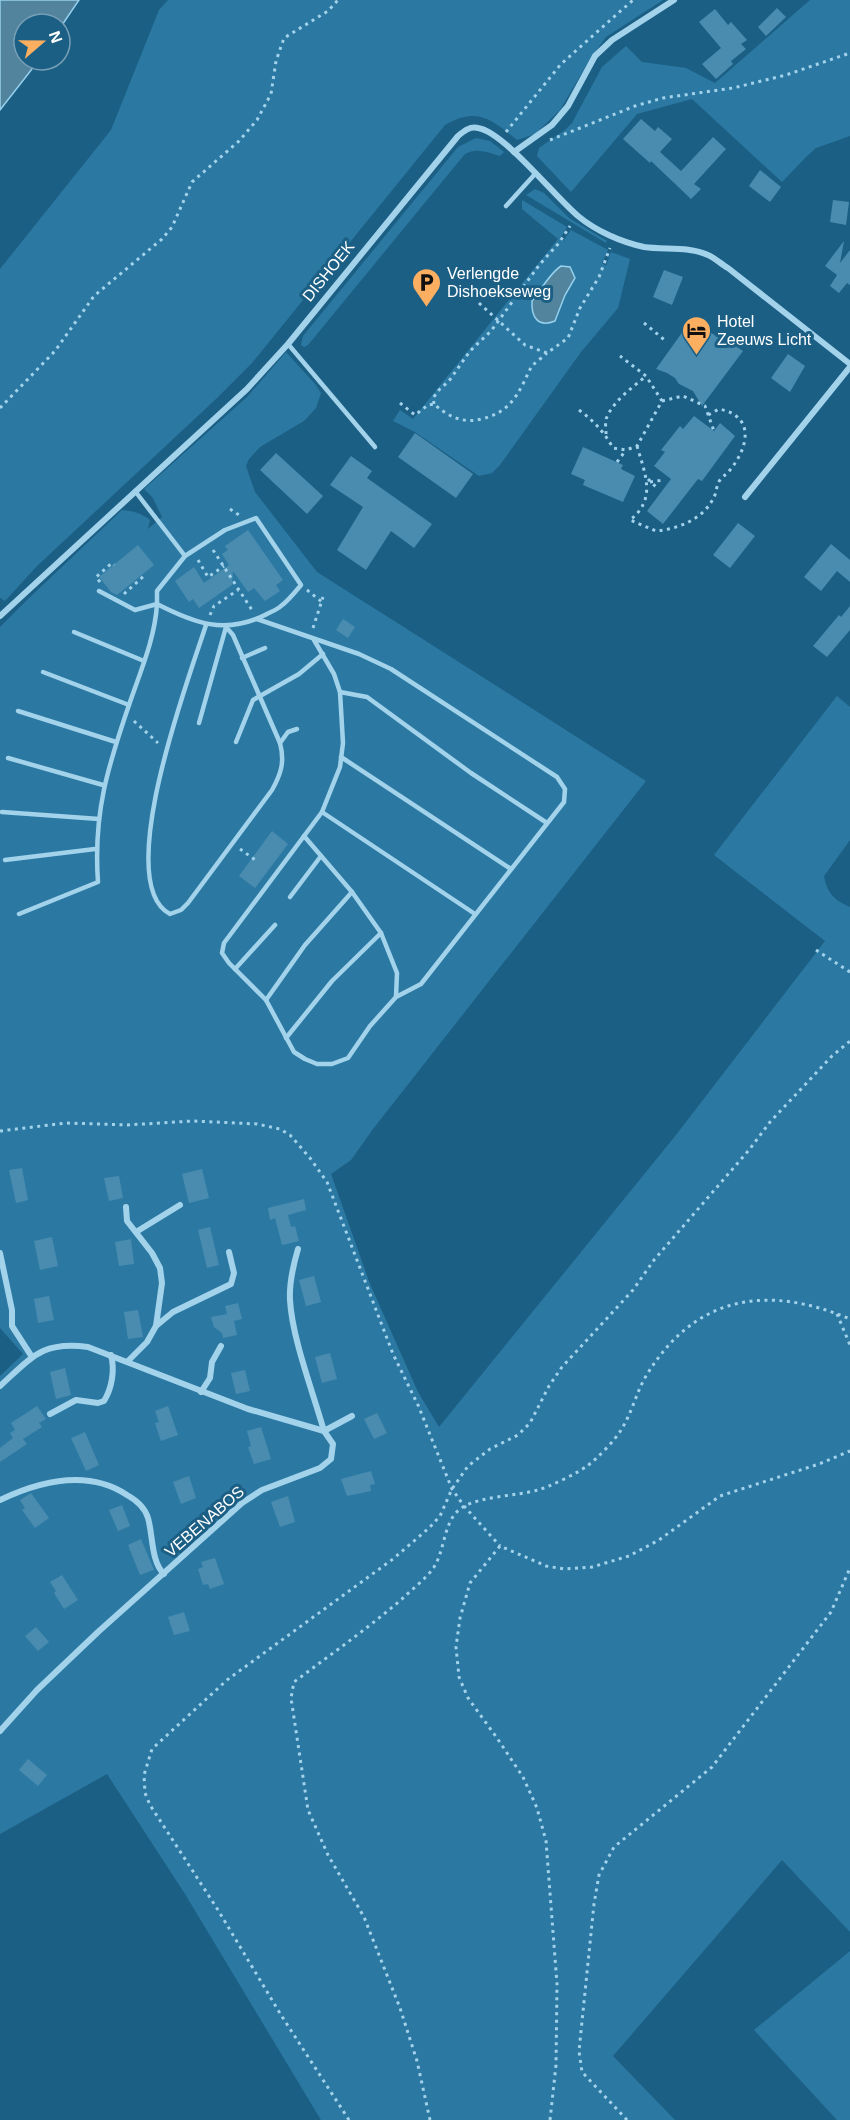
<svg xmlns="http://www.w3.org/2000/svg" width="850" height="2120" viewBox="0 0 850 2120" font-family="Arial,sans-serif">
<style>
.green{fill:#2b79a2;fill-rule:evenodd}
.water{fill:#52849d;stroke:#96d0ed;stroke-width:1.5}
.building{fill:#498cb0}
.lines{fill:none;stroke-linecap:round;stroke-linejoin:round}
.path{stroke:#a3d2eb;stroke-width:3;stroke-dasharray:3 4.5;stroke-linecap:butt}
.lane{stroke:#a3d2eb;stroke-width:4.5}
.street{stroke:#a3d2eb;stroke-width:6}
.labels{text-anchor:middle;stroke-width:6;stroke-linejoin:round;paint-order:stroke}
.street-label{font-size:16px;fill:#fff;stroke:#1c5f85}
.poi-label{font-size:16px;fill:#fff;stroke:#1c5f85;text-anchor:start}
</style>
<rect width="100%" height="100%" fill="#1c5f85"/>
<g class="green">
<path d="M168,0h495l-57,37 -16,22 -30,51 -25,24 -18,6c-25,-20 -39,-34 -72,-15l-193,238 -36,36 -180,168 -31,34 -5,-3v-329l111,-139 48,-120z"/>
<path d="M810,0h40v136l-34,12 -9,8 -25,26 -90,-83 -55,15 -66,78 -34,-36 2,-8 26,-18 7,-7 30,-56 24,-21 16,16 44,6 29,15z"/>
<path d="M476,138l14,3 14,11 -4,4c-12,-4 -26,-9 -36,-1l-156,190 -4,2 -3,-2 2,-9 155,-189z"/>
<path d="M535,189l9,4 25,25 38,23 -1,2 -80,-48z"/>
<path d="M522,200l45,27 -7,12 3,2 8,-11 37,20 -6,13 4,3 5,-14 19,7 -12,49 -37,44 -81,113 -8,8 -13,3 -64,-44 -22,-11 7,-11 13,9 145,-180 -36,-30zM575,278l-10,17 -8,23 -11,6 -9,-3 -5,-20 12,-14z"/>
<path d="M286,352l29,32 6,9 -5,15 -12,13 -44,26 -11,12 -3,7 9,26 62,80 329,209 -273,348 -22,31 -20,14 39,110 48,108 21,35 237,-292 149,-194 -111,-86 123,-159 13,11v133l-26,36c3,17 10,24 26,31v1025l-68,-72 -169,196 62,64h-354l-136,-226 -78,-120 -107,60v-458l23,-22 -23,-26v-701l29,-29 93,-88c11,1 19,3 28,10l-2,9 14,-12 -9,-19 -9,-9 103,-92z"/>
<path d="M850,1951v169h-13l-83,-90z"/>
</g>
<g class="water">
<path d="M0,0h79l-19,28v-4h-36v36h15l-39,50z"/>
<path d="M561,266l9,1 5,11 -10,17 -10,26c-17,7 -24,-4 -23,-20 9,-11 18,-28 29,-35z"/>
</g>
<g class="building">
<path d="M777,8l9,9 -20,19 -8,-9z"/>
<path d="M715,9l13,16 3,-3 16,18 -6,4 5,5 -15,12 2,3 -17,15 -14,-15 19,-16 -22,-26z"/>
<path d="M641,119l14,12 3,-4 14,12 -12,13 21,19 32,-34 13,12 -32,35 7,5 -10,10 -40,-38 -1,2 -27,-24z"/>
<path d="M760,170l21,17 -11,15 -21,-16z"/>
<path d="M833,200l16,2 -3,23 -16,-3z"/>
<path d="M844,241l-4,22 10,-13v35l-3,-2 -8,10 -9,-7 7,-11 -12,-9z"/>
<path d="M664,270l19,7 -11,28 -19,-8z"/>
<path d="M691,320l33,21 1,-2 18,12 -41,55 -9,-15 -14,-7 -4,-6 -8,-5 -11,-4z"/>
<path d="M788,354l17,12 -15,26 -19,-14z"/>
<path d="M694,416l20,15 6,-8 15,13 -33,45 -4,-2 -35,45 -16,-13 24,-32 -17,-13 11,-14 -4,-2 19,-24 3,3z"/>
<path d="M415,433l58,41 -17,24 -58,-41z"/>
<path d="M583,447l40,18 -2,4 14,7 -12,26 -40,-17 2,-5 -14,-6z"/>
<path d="M276,453l47,43 -16,18 -47,-44z"/>
<path d="M351,456l21,15 -5,7 65,46 -18,24 -23,-17 -25,39 -29,-20 26,-43 -33,-22z"/>
<path d="M738,523l17,13 -25,32 -17,-13z"/>
<path d="M248,530l35,50 -7,5 4,6 -15,10 -11,-13 -6,4 -15,-21 -1,14 -33,23 -6,-9 -4,3 -14,-21 19,-14 10,16 25,-18 -7,-11 6,-4 -3,-4z"/>
<path d="M831,544l19,16v22l-13,-11 -16,20 -17,-14z"/>
<path d="M138,545l16,20 -37,30 -6,-3 -12,-15z"/>
<path d="M850,606v24l-23,27 -14,-11 26,-31 2,2z"/>
<path d="M343,619l12,8 -7,11 -12,-8z"/>
<path d="M272,831l16,13 -33,44 -16,-12z"/>
<path d="M22,1168l6,32 -12,3 -7,-33z"/>
<path d="M202,1169l7,29 -20,5 -7,-29z"/>
<path d="M119,1176l4,22 -14,3 -5,-23z"/>
<path d="M304,1199l2,11 -18,5 3,12 4,-1 4,15 -17,4 -7,-27 -5,2 -2,-12z"/>
<path d="M210,1227l9,38 -12,3 -9,-38z"/>
<path d="M52,1237l6,29 -18,4 -6,-29z"/>
<path d="M131,1239l3,25 -15,2 -4,-24z"/>
<path d="M314,1276l7,26 -15,4 -7,-26z"/>
<path d="M49,1296l5,24 -16,3 -4,-24z"/>
<path d="M238,1303l4,16 -8,2 3,14 -14,3 -1,-5 -8,-6 -3,-10 16,-3 -2,-8z"/>
<path d="M138,1310l5,27 -15,2 -4,-27z"/>
<path d="M330,1353l7,26 -15,4 -7,-26z"/>
<path d="M65,1368l6,27 -15,4 -6,-27z"/>
<path d="M245,1370l5,21 -14,3 -5,-21z"/>
<path d="M37,1406l9,13 -7,4 3,4 -19,12 4,5 -27,18v-14l13,-10 -3,-5 5,-3 -4,-7z"/>
<path d="M168,1406l10,29 -17,6 -6,-18 4,-1 -4,-11z"/>
<path d="M377,1413l10,20 -13,6 -10,-20z"/>
<path d="M261,1427l10,32 -17,5 -6,-17 3,-1 -4,-15z"/>
<path d="M85,1432l14,33 -13,6 -15,-33z"/>
<path d="M371,1471l4,13 -5,1 1,6 -24,5 -6,-17z"/>
<path d="M189,1476l7,22 -15,6 -8,-22z"/>
<path d="M31,1493l18,25 -14,10 -13,-18 3,-2 -5,-8z"/>
<path d="M288,1496l7,26 -15,5 -9,-25z"/>
<path d="M122,1505l8,21 -12,5 -9,-21z"/>
<path d="M141,1539l13,31 -14,5 -12,-30z"/>
<path d="M215,1558l9,26 -14,5 -2,-5 -5,1 -5,-16 5,-2 -2,-5z"/>
<path d="M62,1575l16,25 -14,9 -10,-16 2,-2 -6,-9z"/>
<path d="M184,1612l6,19 -16,4 -6,-18z"/>
<path d="M36,1627l13,15 -11,9 -13,-15z"/>
<path d="M28,1759l19,16 -9,11 -19,-16z"/>
</g>
<g class="lines">
<g class="path">
<path d="M506,132l55,-68 72,-64"/>
<path d="M550,140l85,-34 28,-8 70,-10 53,-13 64,-22"/>
<path d="M479,303l46,42 22,8 21,-15 12,-30 19,-31 11,-29"/>
<path d="M644,323l23,19"/>
<path d="M662,401l21,-5 22,10 9,25"/>
<path d="M400,403l15,12 13,-10 6,-1c13,12 29,20 47,15 23,-5 33,-17 43,-37 3,-6 5,-12 9,-17 4,-4 10,-8 14,-12"/>
<path d="M434,404l-1,-6 6,-8 10,-9 21,-30 21,-20 49,-67 19,-21 11,-17"/>
<path d="M0,408l55,-57 39,-55 68,-57 10,-12 20,-45 47,-41 18,-21 14,-26 5,-33 8,-23 44,-27 10,-11"/>
<path d="M579,410c15,11 25,22 34,38l13,2 11,-4 25,-45 -16,-25 -26,-20"/>
<path d="M606,434c0,-5 -1,-11 0,-15 7,-18 26,-31 40,-43"/>
<path d="M637,446c8,28 20,53 -7,74l26,11c22,-2 48,-12 58,-34 3,-5 2,-12 6,-17 3,-4 7,-6 10,-10 18,-22 26,-54 -11,-61l-11,6"/>
<path d="M617,462l9,-12"/>
<path d="M648,479l8,8"/>
<path d="M650,482l13,-2"/>
<path d="M230,509l9,6"/>
<path d="M213,550l39,60"/>
<path d="M198,560l10,17 16,-11"/>
<path d="M100,582l-4,-5 16,-14 2,2"/>
<path d="M307,590l15,12"/>
<path d="M124,594l21,-19"/>
<path d="M210,615l4,-9 24,-16"/>
<path d="M313,628l10,-31"/>
<path d="M134,721l24,22"/>
<path d="M240,849l18,13"/>
<path d="M816,950l34,22"/>
<path d="M0,1131l66,-8 61,2 66,-4 64,3 23,5 10,6 20,23 17,24 66,172 25,51 34,84 12,17 36,40"/>
<path d="M837,1314l13,31"/>
<path d="M349,2120l-68,-105 -63,-105 -68,-105 -5,-12 -1,-18 8,-26 75,-69 166,-121 36,-31 11,-12 12,-27 16,-23 22,-17 28,-14 12,-12 19,-37 13,-19 71,-77 21,-30 95,-110 21,-28 62,-66 18,-15"/>
<path d="M430,2120l-13,-59 -17,-53 -36,-91 -36,-62 -20,-45 -17,-112 3,-16c36,-27 73,-53 108,-83 10,-10 24,-20 32,-32 12,-19 9,-48 29,-60 19,-11 53,-11 75,-17 11,-3 40,-17 49,-24 9,-6 29,-27 34,-36 11,-17 15,-37 25,-54 49,-81 121,-92 204,-57"/>
<path d="M550,2120l6,-55 1,-81 -11,-143 -9,-33 -14,-31 -26,-39 -29,-40 -9,-21 -3,-30 4,-29 10,-35 30,-37 46,20 18,3 28,-2 37,-11 30,-16 61,-44 99,-32 31,-13"/>
<path d="M627,2120l-45,-48 -3,-21 15,-147 5,-29 15,-28 98,-80 119,-155 19,-44"/>
</g>
<g class="lane">
<path d="M506,206l29,-32"/>
<path d="M288,344l87,103"/>
<path d="M135,491l50,65"/>
<path d="M256,518l45,67c-6,7 -12,15 -20,21 -4,4 -11,6 -16,9 -40,20 -71,8 -108,-11v-13l28,-35 40,-26z"/>
<path d="M257,619l102,35 32,15 166,108 8,12 -1,13 -143,182 -25,13 -26,29 -22,32 -16,6h-15l-12,-5 -11,-7 -28,-52 -37,-37 -7,-10 2,-10 98,-131 18,-45 3,-24 -3,-51 -6,-18 -20,-34"/>
<path d="M206,625c-16,50 -95,258 -36,289l11,-4 7,-7 84,-113c9,-16 13,-28 8,-47l-47,-108 -7,-8"/>
<path d="M74,632l70,29"/>
<path d="M242,658l23,-10"/>
<path d="M43,672l86,33"/>
<path d="M340,692l27,5 104,76 76,50"/>
<path d="M18,711l98,31"/>
<path d="M199,723l27,-96"/>
<path d="M236,742l17,-42 46,-26 24,-20"/>
<path d="M280,743l8,-11 9,-3"/>
<path d="M341,757l170,112"/>
<path d="M8,758l95,27"/>
<path d="M2,812l97,7"/>
<path d="M322,812l153,102"/>
<path d="M304,836l48,56 29,41 16,40 -1,24"/>
<path d="M5,860l90,-11"/>
<path d="M290,897l31,-41"/>
<path d="M19,914l79,-32c-5,-69 10,-116 32,-180 11,-32 25,-64 27,-98l-22,6 -36,-19"/>
<path d="M235,969l40,-44"/>
<path d="M266,1000l39,-55 47,-53"/>
<path d="M286,1038l46,-57 49,-48"/>
</g>
<g class="street">
<path d="M514,152l38,-27 16,-19 27,-50 17,-16 62,-40"/>
<path d="M745,497l105,-130"/>
<path d="M0,616l247,-227 41,-45 170,-208c6,-5 12,-10 20,-8 26,4 77,69 100,88 18,15 43,26 66,31 21,3 45,-1 64,8 7,3 13,9 20,13l122,96"/>
<path d="M126,1207l1,14 25,32 8,15 2,15 -6,43 -9,16 -19,19"/>
<path d="M136,1232l44,-27"/>
<path d="M0,1253l12,57v16l20,31"/>
<path d="M156,1326l17,-14 58,-28 3,-11 -5,-21"/>
<path d="M0,1386c32,-29 42,-45 88,-39l160,62 76,22 28,-15"/>
<path d="M201,1392l9,-14 2,-16 9,-16"/>
<path d="M50,1414l26,-14 22,3 6,-2c8,-13 11,-31 7,-46"/>
<path d="M0,1500c40,-19 88,-31 127,-5 9,5 18,13 21,23 5,17 3,44 16,56"/>
<path d="M0,1731l37,-41 61,-58 144,-129 20,-13 58,-22 11,-9 2,-15 -9,-13c-11,-39 -32,-93 -34,-131 -1,-18 3,-34 8,-51"/>
</g>
</g>
<defs>
<symbol id="parking-pin" viewBox="-11 -11 22 30"><path d="M0 17L-7.5 6A9.5 9.5 0 1 1 7.5 6Z" fill="#fcaf60" stroke="#1c5f85"/><path d="M-3.5-5.5H1a3.5 3.5 0 0 1 0 7H-1V5.5H-3.5ZM-1-3.4V-.6H.8a1.4 1.4 0 0 0 0-2.8Z" fill="#111"/></symbol>
<symbol id="hotel-pin" viewBox="-11 -11 22 30"><path d="M0 17L-7.5 6A9.5 9.5 0 1 1 7.5 6Z" fill="#fcaf60" stroke="#1c5f85"/><path d="M-6-4.5h1.5V1H6V5H4.5V3h-9V5H-6ZM-4 0a1.8 1.8 0 1 1 3.6 0ZM.5 0V-2.5h3Q6-2.5 6 0Z" fill="#111"/></symbol>
</defs>
<g fill-rule="evenodd">
<use href="#parking-pin" x="410" y="266" width="33" height="45"/>
<use href="#hotel-pin" x="680" y="314" width="33" height="45"/>
</g>
<g class="labels">
<g class="street-label">
<text transform="translate(328 271) rotate(-51)" y="6">DISHOEK</text>
<text transform="translate(204 1521) rotate(-41)" y="6">VEBENABOS</text>
</g>
<g class="poi-label">
<text x="447" y="279">Verlengde<tspan x="447" dy="18">Dishoekseweg</tspan></text>
<text x="717" y="327">Hotel<tspan x="717" dy="18">Zeeuws Licht</tspan></text>
</g>
</g>
<g transform="translate(42 42) rotate(70)"><circle r="28" fill="#1c5f85" stroke="#779fb6" stroke-width="1.5"/>
<path d="M0-4.5L10 22L0 15L-10 22Z" fill="#fcaf60"/>
<text y="-9" font-size="16" font-weight="bold" text-anchor="middle" fill="#ffffff">N</text>
</g>
</svg>
